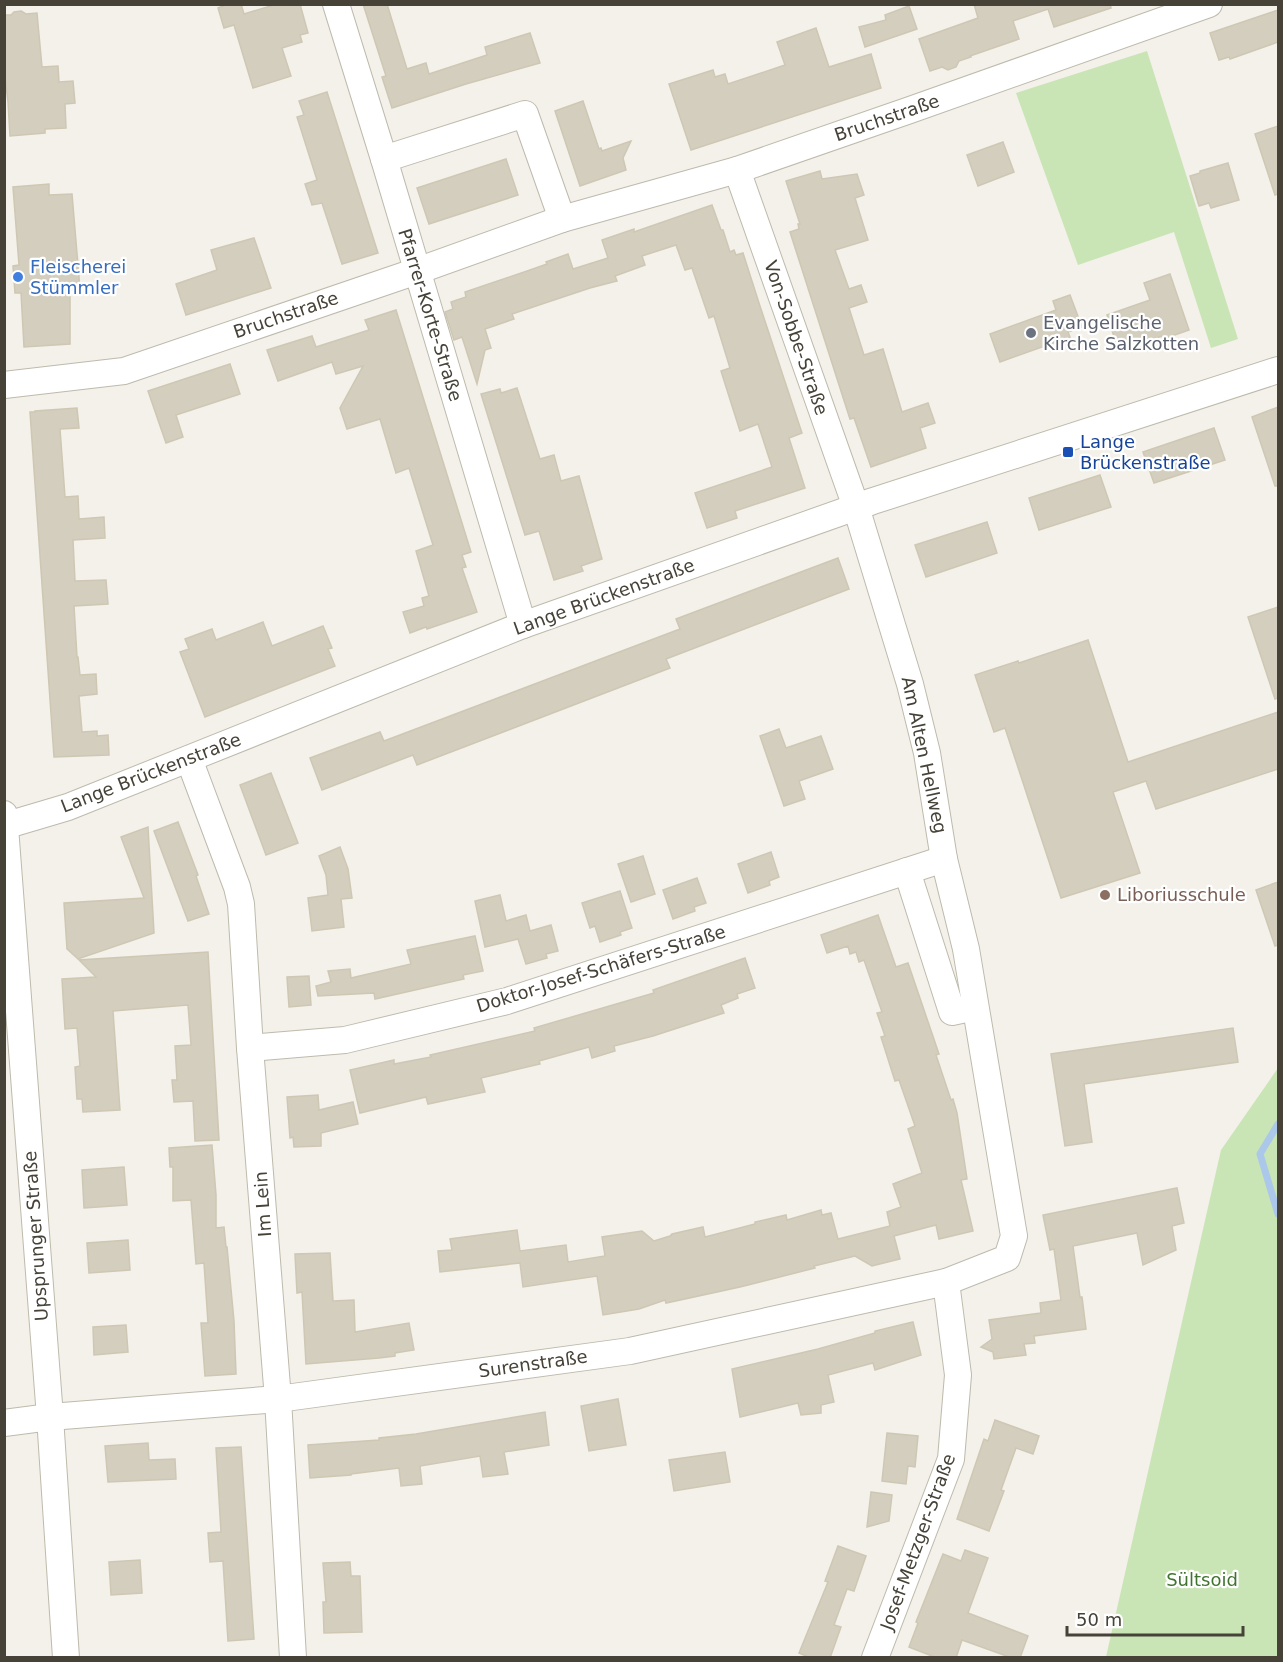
<svg xmlns="http://www.w3.org/2000/svg" width="1283" height="1662" viewBox="0 0 1283 1662" font-family="'DejaVu Sans',sans-serif">
<style>
.green{fill:#c9e4b5}
.lines{fill:none;stroke-linecap:round;stroke-linejoin:round}
.stream{stroke:#abc8ea;stroke-width:7}
.building{fill:#d4cebf;stroke:#cec7b3;stroke-width:1.5}
.minor-casing{stroke:#bebaac;stroke-width:28}
.minor{stroke:#fff;stroke-width:26}
.shop-dot{fill:#3f7fe0;stroke:#fff;stroke-width:2}
.worship-dot{fill:#6b7280;stroke:#fff;stroke-width:2}
.transit-dot{fill:#1a4fb4;stroke:#fff;stroke-width:2}
.education-dot{fill:#8d6e63;stroke:#fff;stroke-width:2}
.labels{text-anchor:middle;stroke-width:4.5;stroke-linejoin:round;paint-order:stroke}
.street-label{font-size:18px;fill:#464238;stroke:#fff}
.shop-label{font-size:18px;fill:#366cbe;stroke:#fff;text-anchor:start}
.worship-label{font-size:18px;fill:#5b616d;stroke:#fff;text-anchor:start}
.transit-label{font-size:18px;fill:#164399;stroke:#fff;text-anchor:start}
.education-label{font-size:18px;fill:#785e54;stroke:#fff;text-anchor:start}
.park-label{font-size:18px;fill:#407330;stroke:#fff}
</style>
<rect width="100%" height="100%" fill="#f3f1e9"/>
<g class="green">
<path d="M1147,51l91,288 -27,9 -37,-116 -96,33 -62,-172z"/>
<path d="M1278,1068v589h-172l115,-507z"/>
</g>
<g class="lines">
<path class="stream" d="M1278,1124l-18,30 18,60"/>
</g>
<g class="building">
<path d="M228,4h13l3,10 33,-10h23l8,29 -8,2 2,7 -20,6 9,28 -38,12 -19,-63 -10,3 -6,-20z"/>
<path d="M363,4h24l20,65 19,-6 3,11 58,-19 -2,-8 45,-14 10,30 -74,21 -74,24 -10,-31 4,-1z"/>
<path d="M974,4h136l1,4 -57,19 -6,-18 -35,12 6,18 -49,17 1,1 -12,4 -3,6 -8,3 -6,-3 -12,4 -11,-32 59,-21z"/>
<path d="M909,6l8,23 -52,18 -6,-20 27,-7 -1,-5z"/>
<path d="M1278,10v32l-48,17 -1,-2 -10,3 -9,-27z"/>
<path d="M21,11l5,3 11,-1 5,54 16,-1 1,16 14,-1 2,22 -10,1 1,24 -21,1v4l-35,3 -2,-34 -4,-32v-55h7l3,-3z"/>
<path d="M816,28l13,39 42,-13 10,34 -190,62 -22,-66 44,-14 2,7 10,-3 3,10 57,-19 -8,-23z"/>
<path d="M327,92l51,161 -36,11 -20,-61 -10,2 -7,-21 12,-4 -20,-63 7,-2 -5,-14z"/>
<path d="M583,101l16,48 2,-1 1,3 29,-10 -8,17 3,12 -46,16 -25,-75z"/>
<path d="M1278,126v68l-3,1 -20,-61z"/>
<path d="M1003,142l11,30 -36,14 -11,-31z"/>
<path d="M506,159l12,36 -89,29 -12,-36z"/>
<path d="M1228,163l11,37 -28,8 -2,-5 -10,3 -9,-30 10,-3v-2z"/>
<path d="M820,171l2,8 35,-5 7,21 -9,3 13,42 -33,10 14,39 12,-4 6,17 -18,6 15,47 19,-6 19,63 26,-9 7,20 -15,5 6,20 -55,19 -17,-49 -4,1 -60,-187 9,-3 -1,-5h2l-14,-43z"/>
<path d="M49,184v11l23,-1 8,95 -10,1v54l-46,3 -3,-54h-6l-2,-27 6,-1 -6,-78z"/>
<path d="M712,205l9,25h2l7,22 4,-2 2,5 7,-2 16,50 43,130 -13,5 16,50 -70,23 2,7 -30,10 -12,-35 77,-26 -14,-43 -18,7 -19,-60 9,-3 -16,-52 -5,2 -17,-50 -7,2 -9,-25 -34,11 3,9 -30,11 2,5 -27,7 -78,26 2,5 -29,10 6,19 -6,2 -8,34 -15,-47 -8,3 -9,-28 8,-3 -2,-7 15,-5 -1,-5 65,-22 17,-6 -1,-2 22,-8 5,15 35,-11 -6,-18 32,-11v3z"/>
<path d="M254,238l17,50 -85,27 -10,-31 41,-14 -6,-20z"/>
<path d="M1170,274l19,56 -26,9 -1,-3 -20,7 -2,-5 -23,8 -10,-31 43,-15 -6,-17z"/>
<path d="M1070,295l12,32 -14,5 2,5 -70,25 -10,-28 66,-24 -3,-9z"/>
<path d="M396,310l75,242 -9,3 4,12 -4,1 15,44 -50,17 -1,-2 -16,6 -7,-21 21,-6 -2,-8 7,-2 -13,-45 17,-6 -24,-77 -13,5 -16,-54 -33,10 -7,-21 23,-42 -27,8 -4,-12 -54,19 -11,-31 45,-14 4,11 53,-17 -4,-10z"/>
<path d="M230,364l10,30 -64,21 7,22 -17,6 -18,-52z"/>
<path d="M517,388l23,71 14,-4 7,26 18,-5 23,83 -21,7 2,5 -29,9 -15,-49 -14,4 -44,-141 19,-5 1,4z"/>
<path d="M1278,407v79h-3l-23,-69z"/>
<path d="M77,408l2,20 -19,1 5,68 13,-1 1,23 25,-2 1,21 -32,2 2,41 31,-1 2,24 -34,2 3,51h1l2,18 16,-1 1,20 -18,2 3,36 15,-1v5l11,-1 1,20 -55,2 -24,-345h5v-1z"/>
<path d="M1214,428l11,32 -71,23 -11,-31z"/>
<path d="M1100,475l11,32 -72,23 -10,-32z"/>
<path d="M987,522l10,31 -71,24 -11,-32z"/>
<path d="M838,558l11,31 -183,70 4,9 -253,97 -4,-10 -91,35 -12,-32 70,-26 4,9 296,-112 -4,-10z"/>
<path d="M1278,607v91l-3,1 -27,-82z"/>
<path d="M263,622l9,24 51,-20 9,22 -4,1 7,17 -130,51 -25,-65 9,-3 -4,-10 27,-10 4,11z"/>
<path d="M1088,640l40,122 150,-50v57l-122,40 -10,-28 -33,11 27,81 -79,25 -56,-170 -11,4 -19,-57 43,-14 1,2z"/>
<path d="M779,729l7,19 35,-12 12,33 -34,12 6,18 -21,7 -24,-70z"/>
<path d="M271,773l27,70 -32,12 -26,-70z"/>
<path d="M178,822l20,53 -2,1 13,38 -21,7 -34,-90z"/>
<path d="M148,827l6,106 -76,26 -11,-10 -3,-46 80,-5 -23,-61z"/>
<path d="M340,847l8,22 4,29 -11,1 3,28 -32,4 -4,-33 20,-3 -2,-20 -7,-19z"/>
<path d="M771,852l8,25 -10,4 1,4 -22,8 -10,-29z"/>
<path d="M643,856l12,38 -24,8 -13,-38z"/>
<path d="M697,878l9,25 -12,4 1,4 -22,8 -10,-29z"/>
<path d="M1278,882v63l-3,1 -19,-56z"/>
<path d="M620,891l12,37 -12,4 1,3 -21,7 -5,-16 -5,2 -8,-25z"/>
<path d="M500,895l6,26 20,-6 4,16 21,-6 7,26 -12,3 1,4 -21,6 -8,-25 -33,8 -10,-46z"/>
<path d="M878,915l18,52 12,-4 31,91 -3,1 15,45 2,-1 4,14 10,66 -6,1 12,51 -34,8 -3,-14 -42,11 6,23 -28,7 -17,-10 -41,10 1,2 -75,19 -74,16 -1,-3 -26,9 -36,6 -6,-39 -74,11 -3,-24 -80,9 -2,-21 14,-1 -2,-11 67,-9 3,21 46,-6 2,17 37,-6 -3,-19 40,-6 12,10 16,-5 2,-2 31,-7 2,10 50,-13v-2l31,-7 1,5 34,-10 1,5 9,-2 7,26 52,-13 -3,-14 14,-5 -8,-23 29,-11 -14,-44 7,-3 -16,-46 -4,1 -14,-44 4,-1 -8,-23 5,-1 -18,-52 -5,2 -3,-10 -6,2 -2,-8 -21,7 -6,-18z"/>
<path d="M475,936l8,35 -20,4 1,4 -89,20 -1,-6 -56,3 -2,-10 15,-4 -3,-11 22,-2 1,9 60,-14 -4,-14z"/>
<path d="M208,952l11,188 -24,1 -2,-40 -19,1 -2,-22h5l-2,-34 16,-1 -3,-40 -75,6 7,99 -37,2 -1,-13h-5l-2,-32 5,-1 -3,-38 -12,1 -3,-50 34,-2 -17,-17z"/>
<path d="M745,958l10,30 -18,6 1,4 -17,7 3,8 -71,23 -39,10 1,5 -23,7 -3,-11 -50,14 1,3 -59,14 4,14 -57,12 -2,-7 -66,16 -10,-43 44,-10v4l37,-7 -1,-2 105,-24 -1,-3 120,-35 -1,-3z"/>
<path d="M309,976l2,29 -22,2 -2,-30z"/>
<path d="M1233,1028l5,34 -154,22 8,58 -27,4 -14,-92z"/>
<path d="M318,1095l1,15 34,-8 5,22 -37,9v13l-27,1 -1,-10 -3,1 -3,-41z"/>
<path d="M212,1145l4,50v33l8,-1 2,20h1l7,74 2,53 -31,2 -4,-53h7l-4,-60 -8,1 -5,-64 -18,1v-34h-3l-1,-19z"/>
<path d="M124,1167l3,38 -43,3 -2,-38z"/>
<path d="M1177,1188l7,35 -12,3 4,24 -33,15 -6,-32 -64,13 7,51h2l4,32 -52,7 1,7 -11,1 2,11 -32,4 -1,-7 -12,-5 11,-8 -3,-19 52,-7 -1,-10 21,-3 -7,-51 -4,1 -7,-35z"/>
<path d="M128,1240l2,30 -41,3 -2,-30z"/>
<path d="M330,1253l3,48 21,-1 1,32 54,-9 5,27 -19,3v3l-16,2 -73,6 -4,-72 -5,1 -2,-39z"/>
<path d="M913,1322l8,33 -46,15 -2,-7 -45,12 6,27 -13,3v8l-20,2 -3,-12 -58,14 -8,-48 86,-20 57,-16v-2z"/>
<path d="M126,1325l2,27 -34,3 -1,-28z"/>
<path d="M618,1399l8,46 -37,6 -8,-45z"/>
<path d="M545,1412l4,33 -45,7 4,22 -25,3 -3,-21 -60,10 2,18 -21,2 -2,-18 -48,6v1l-41,3 -2,-33 71,-5v-2l37,-4z"/>
<path d="M995,1420l44,16 -6,18 -17,-6 -15,42 3,1 -15,40 -32,-12 27,-80 4,2z"/>
<path d="M887,1433l31,3 -3,31 -7,-1 -2,18 -24,-3z"/>
<path d="M148,1443l1,17 26,-1 1,20 -68,3 -3,-36z"/>
<path d="M241,1447l13,192 -26,2 -5,-80 -13,1 -2,-29 13,-1 -5,-84z"/>
<path d="M725,1452l5,30 -56,9 -5,-31z"/>
<path d="M871,1492l21,3 -3,26 -22,6z"/>
<path d="M838,1546l28,10 -12,35 -7,-2 -13,36 7,2 -11,31h-19l-12,-5 29,-71 -3,-1z"/>
<path d="M965,1550l23,8 -20,55 60,23 -8,22h-8l-50,-18 -6,18h-19l-28,-11 9,-24 -2,-1 27,-68 18,7z"/>
<path d="M140,1560l2,33 -31,2 -2,-33z"/>
<path d="M350,1562l1,14h9l2,56 -38,1 -1,-31h3l-3,-39z"/>
</g>
<g class="lines">
<defs>
<g id="minor">
<path d="M336,4l48,155 139,466"/>
<path d="M384,159l141,-45 37,105"/>
<path d="M4,385l120,-14 293,-100 145,-52 175,-49 173,-60 299,-106"/>
<path d="M189,759l48,128 4,17 9,144 28,351 15,259"/>
<path d="M4,814l46,603 16,241"/>
<path d="M4,826l64,-19 455,-182 350,-124 405,-131"/>
<path d="M907,871l45,141 23,-5"/>
<path d="M250,1048l95,-8 162,-39 437,-142"/>
<path d="M4,1423l46,-6 228,-18 352,-48 316,-69 61,-24 7,-22 -48,-287 -22,-90 -17,-106 -17,-69 -54,-177 -119,-337"/>
<path d="M875,1658l76,-199 7,-84 -12,-93"/>
</g>
</defs>
<use href="#minor" class="minor-casing"/>
<use href="#minor" class="minor"/>
</g>
<circle class="shop-dot" cx="18" cy="277" r="6"/>
<circle class="worship-dot" cx="1031" cy="333" r="6"/>
<rect class="transit-dot" x="1062" y="446" width="12" height="12" rx="3"/>
<circle class="education-dot" cx="1105" cy="895" r="6"/>
<g class="labels">
<g class="street-label">
<text transform="translate(887 118) rotate(-19)" y="6">Bruchstraße</text>
<text transform="translate(286 315) rotate(-19)" y="6">Bruchstraße</text>
<text transform="translate(430 315) rotate(73)" y="6">Pfarrer-Korte-Straße</text>
<text transform="translate(796 338) rotate(71)" y="6">Von-Sobbe-Straße</text>
<text transform="translate(604 597) rotate(-20)" y="6">Lange Brückenstraße</text>
<text transform="translate(924 755) rotate(78)" y="6">Am Alten Hellweg</text>
<text transform="translate(151 773) rotate(-21)" y="6">Lange Brückenstraße</text>
<text transform="translate(601 969) rotate(-17)" y="6">Doktor-Josef-Schäfers-Straße</text>
<text transform="translate(263 1204) rotate(-94)" y="6">Im Lein</text>
<text transform="translate(36 1236) rotate(-94)" y="6">Upsprunger Straße</text>
<text transform="translate(533 1364) rotate(-8)" y="6">Surenstraße</text>
<text transform="translate(918 1542) rotate(-70)" y="6">Josef-Metzger-Straße</text>
</g>
<g class="shop-label">
<text x="30" y="273">Fleischerei<tspan x="30" dy="21">Stümmler</tspan></text>
</g>
<g class="worship-label">
<text x="1043" y="329">Evangelische<tspan x="1043" dy="21">Kirche Salzkotten</tspan></text>
</g>
<g class="transit-label">
<text x="1080" y="448">Lange<tspan x="1080" dy="21">Brückenstraße</tspan></text>
</g>
<g class="education-label">
<text x="1117" y="901">Liboriusschule</text>
</g>
<g class="park-label">
<text x="1202" y="1586">Sültsoid</text>
</g>
</g>
<rect width="1283" height="1662" fill="none" stroke="#464238" stroke-width="12"/>
<path d="M1067 1626v9h176v-9" fill="none" stroke="#464238" stroke-width="3"/>
<text x="1076" y="1626" font-size="18" fill="#464238" stroke="#ffffff" stroke-width="4.5" paint-order="stroke">50 m</text>
</svg>
